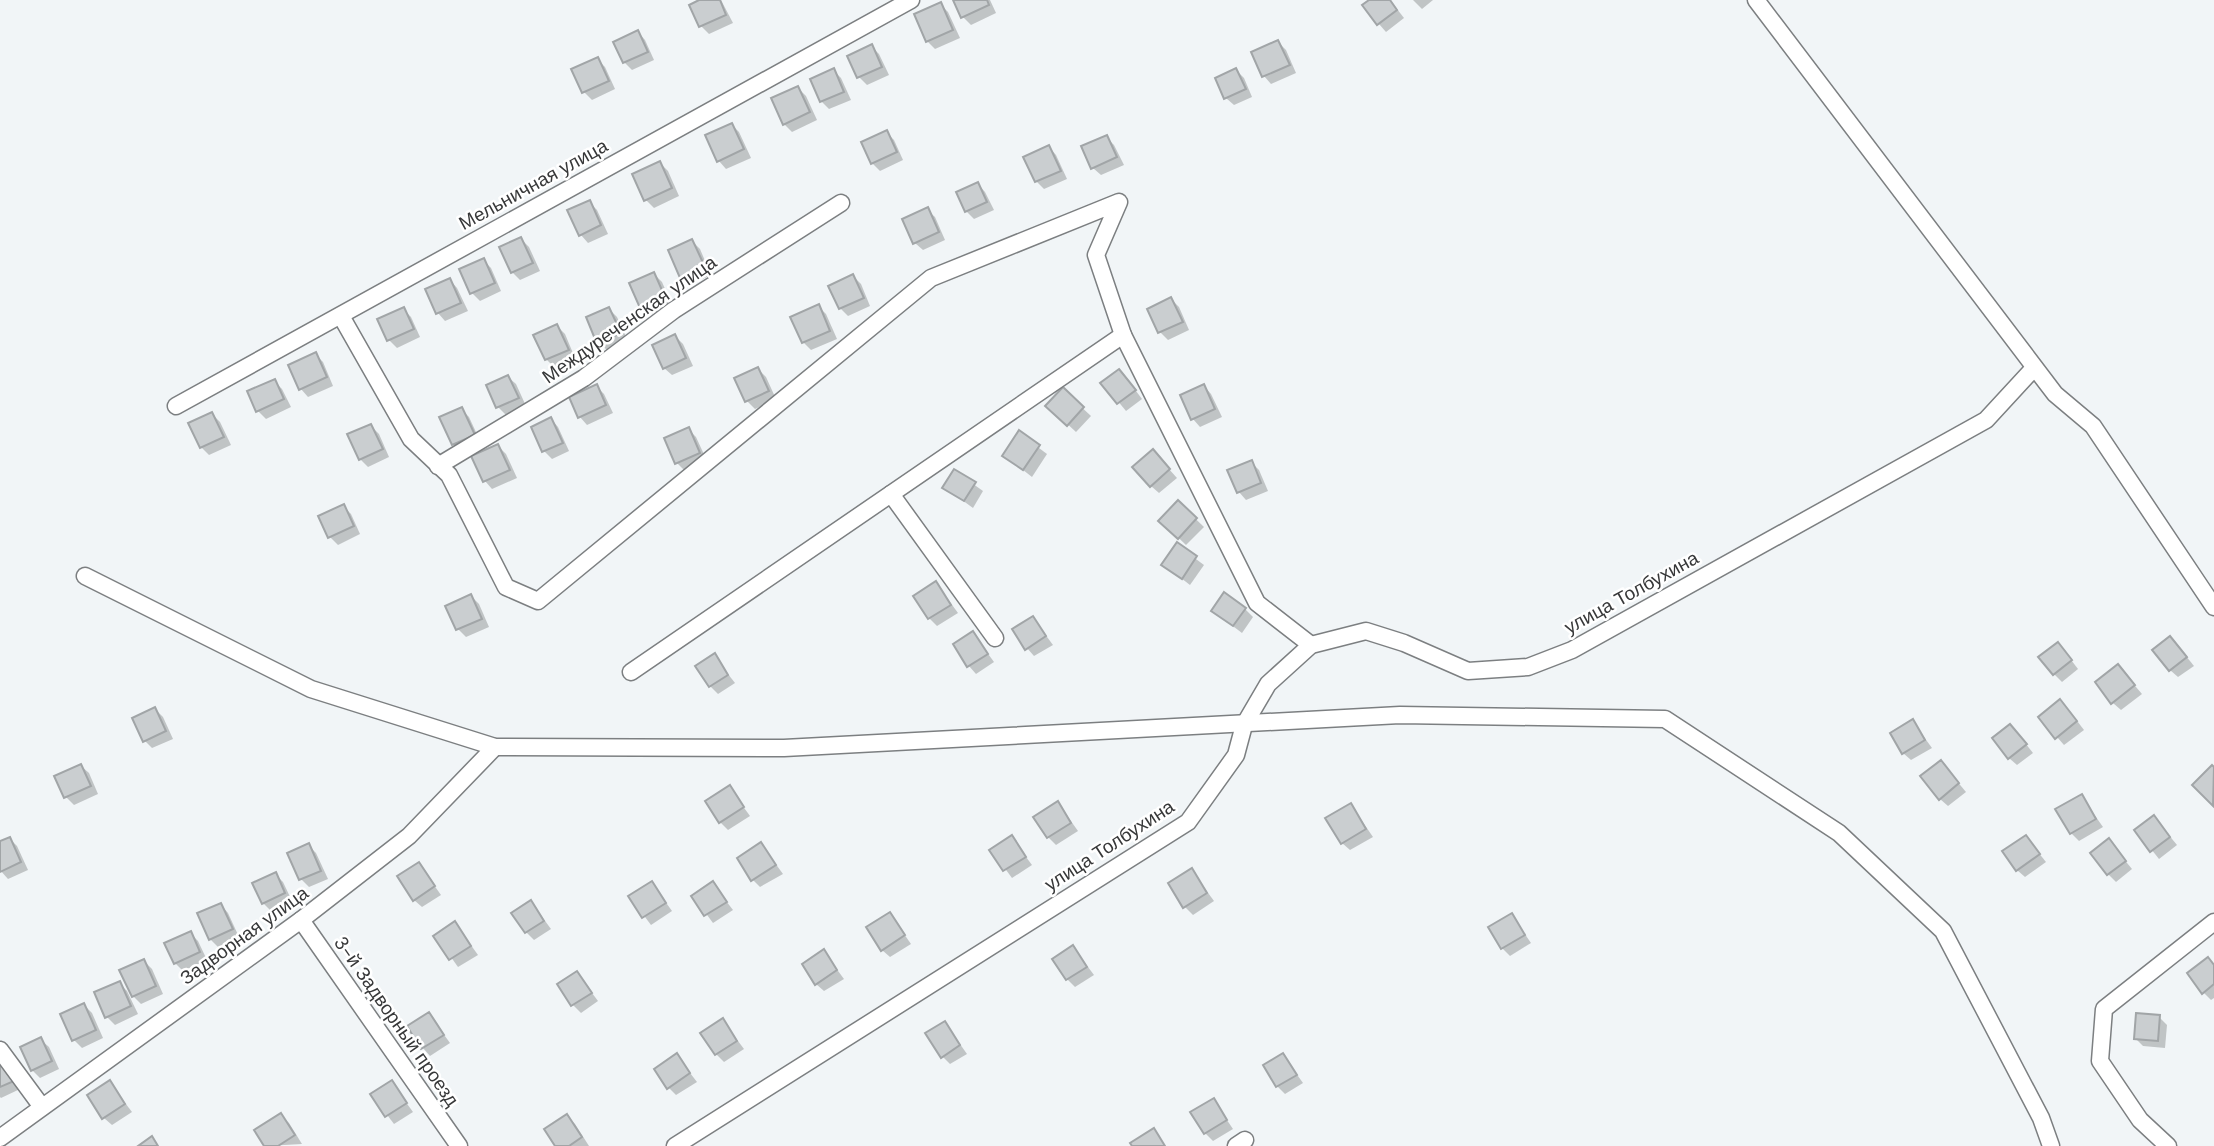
<svg xmlns="http://www.w3.org/2000/svg" width="2214" height="1146" viewBox="0 0 2214 1146" font-family="'DM Sans',sans-serif">
<style>
.shadow{fill:#0003}
.building{fill:#caced0;stroke:#a1a5a7;stroke-width:2}
.lines{fill:none;stroke-linecap:round;stroke-linejoin:round}
.minor-casing{stroke:#7c7f81;stroke-width:19}
.minor{stroke:#fff;stroke-width:16}
.labels{text-anchor:middle;stroke-width:5;stroke-linejoin:round;paint-order:stroke}
.street-label{font-size:19px;fill:#373839;stroke:#fff}
</style>
<rect width="100%" height="100%" fill="#f1f5f7"/>
<g class="shadow">
<path d="M703,0h18l12,23 -24,11 -8,-8z"/>
<path d="M955,0h35l6,13 -25,12 -8,-8z"/>
<path d="M1372,0h18l14,18 -18,14 -7,-8z"/>
<path d="M1413,0h20l-11,9z"/>
<path d="M940,4l8,8 12,26 -25,11 -8,-8z"/>
<path d="M638,32l7,8 9,20 -22,10 -8,-8z"/>
<path d="M1278,42l8,8 10,23 -25,11 -7,-8z"/>
<path d="M871,46l8,8 10,21 -22,10 -8,-8z"/>
<path d="M597,59l8,8 10,22 -23,11 -8,-8z"/>
<path d="M833,70l8,8 10,22 -22,9 -8,-8z"/>
<path d="M1236,70l8,8 8,19 -18,8 -8,-7z"/>
<path d="M798,88l8,8 11,24 -25,12 -8,-8z"/>
<path d="M732,125l7,7 12,26 -25,11 -7,-8z"/>
<path d="M886,132l8,8 9,20 -23,11 -8,-8z"/>
<path d="M1106,137l8,8 10,20 -23,10 -8,-7z"/>
<path d="M1049,147l7,8 11,24 -23,10 -8,-8z"/>
<path d="M660,163l8,8 11,25 -25,12 -8,-8z"/>
<path d="M978,184l7,8 9,18 -20,9 -8,-8z"/>
<path d="M589,202l8,8 11,24 -20,9 -7,-8z"/>
<path d="M927,210l8,7 10,23 -22,10 -8,-7z"/>
<path d="M521,239l8,8 11,24 -20,9 -8,-8z"/>
<path d="M692,241l8,8 11,26 -21,10 -8,-8 -12,-26z"/>
<path d="M483,260l8,8 10,23 -21,10 -8,-8 -11,-23z"/>
<path d="M654,274l8,8 10,23 -23,10 -8,-8 -10,-23z"/>
<path d="M853,276l8,8 9,22 -22,10 -8,-8z"/>
<path d="M450,280l7,8 11,23 -23,10 -7,-8z"/>
<path d="M1171,299l8,8 10,23 -21,10 -8,-8z"/>
<path d="M818,306l8,8 11,25 -26,11 -8,-8z"/>
<path d="M403,309l8,8 9,20 -23,11 -8,-8z"/>
<path d="M609,309l8,8 11,24 -21,9 -8,-7z"/>
<path d="M557,326l8,8 10,24 -21,9 -8,-8z"/>
<path d="M675,336l8,8 10,22 -21,9 -8,-7z"/>
<path d="M315,354l8,8 10,24 -25,11 -7,-8z"/>
<path d="M758,369l8,8 10,22 -21,10 -8,-8z"/>
<path d="M508,377l8,7 10,22 -20,9 -8,-8 -10,-21z"/>
<path d="M1127,379l15,20 -16,12 -23,-28z"/>
<path d="M274,381l8,8 9,18 -25,12 -8,-8z"/>
<path d="M1204,386l7,8 11,23 -22,10 -7,-8z"/>
<path d="M597,387l7,7 9,19 -26,12 -7,-8z"/>
<path d="M1063,390l28,26 -15,16 -28,-26z"/>
<path d="M461,409l8,8 12,26 -19,9 -8,-8 -12,-26z"/>
<path d="M212,414l8,8 11,23 -22,10 -8,-8z"/>
<path d="M551,419l7,8 11,24 -17,8 -8,-8 -11,-23z"/>
<path d="M371,426l8,8 10,23 -21,10 -8,-8z"/>
<path d="M688,429l8,8 11,24 -22,10 -8,-8z"/>
<path d="M1019,433l28,21 -15,23 -28,-22z"/>
<path d="M498,446l8,8 11,24 -25,11 -7,-8z"/>
<path d="M1160,459l17,19 -18,15 -8,-7z"/>
<path d="M1251,462l8,8 9,21 -22,9 -7,-8 -9,-21z"/>
<path d="M955,471l28,20 -10,17 -29,-21z"/>
<path d="M1178,502l26,25 -18,18 -25,-24z"/>
<path d="M343,506l8,8 9,20 -22,11 -8,-8z"/>
<path d="M1177,545l27,20 -14,20 -26,-20z"/>
<path d="M936,583l22,30 -21,13 -8,-8z"/>
<path d="M471,596l8,8 10,23 -23,10 -8,-8 -10,-22z"/>
<path d="M1245,609l8,8 -11,16 -29,-22z"/>
<path d="M1033,618l20,27 -19,11 -7,-8z"/>
<path d="M973,633l21,29 -18,12 -7,-8z"/>
<path d="M2178,646l16,20 -16,11 -8,-7z"/>
<path d="M2065,652l13,17 -16,13 -8,-8z"/>
<path d="M714,656l21,27 -17,11 -8,-8z"/>
<path d="M2118,666l24,28 -21,16 -8,-7z"/>
<path d="M155,709l8,8 10,22 -21,9 -7,-7z"/>
<path d="M2068,709l16,21 -20,15 -7,-8z"/>
<path d="M1913,722l19,26 -21,12 -8,-7z"/>
<path d="M2018,734l15,19 -16,12 -8,-7z"/>
<path d="M1941,762l25,30 -18,14 -8,-7z"/>
<path d="M81,766l8,7 9,21 -24,11 -8,-8z"/>
<path d="M729,787l21,29 -22,14 -8,-8z"/>
<path d="M2081,796l22,31 -24,14 -8,-8z"/>
<path d="M1058,803l20,28 -22,14 -8,-8z"/>
<path d="M1351,805l22,32 -23,13 -8,-7z"/>
<path d="M2154,817l23,28 -18,14 -23,-29z"/>
<path d="M2026,837l20,25 -21,15 -8,-7z"/>
<path d="M1012,838l20,27 -20,13 -20,-27z"/>
<path d="M10,839l7,7 11,24 -20,9 -8,-9v-27z"/>
<path d="M2109,841l23,28 -16,13 -8,-8z"/>
<path d="M761,844l22,30 -23,13 -7,-7z"/>
<path d="M308,845l8,8 12,26 -19,8 -8,-8 -12,-25z"/>
<path d="M419,864l22,31 -19,12 -8,-7z"/>
<path d="M1192,871l22,30 -21,14 -8,-8z"/>
<path d="M275,874l8,8 9,19 -21,10 -8,-8z"/>
<path d="M652,883l20,28 -21,14 -21,-28z"/>
<path d="M713,884l20,26 -20,13 -20,-27z"/>
<path d="M531,902l20,27 -17,11 -8,-8z"/>
<path d="M221,905l7,8 11,24 -21,10 -8,-8z"/>
<path d="M890,914l21,30 -21,13 -8,-7z"/>
<path d="M1512,915l19,28 -21,13 -8,-8z"/>
<path d="M455,923l23,32 -20,12 -22,-31z"/>
<path d="M190,933l8,8 9,19 -24,11 -8,-8z"/>
<path d="M1073,947l21,28 -19,12 -8,-8z"/>
<path d="M824,952l20,27 -20,12 -8,-7z"/>
<path d="M144,961l8,8 11,25 -22,10 -8,-8z"/>
<path d="M2214,966v32l-3,2 -8,-8z"/>
<path d="M577,973l21,28 -17,12 -8,-8z"/>
<path d="M119,983l8,8 11,23 -23,11 -8,-8z"/>
<path d="M84,1005l8,8 11,25 -21,10 -8,-8z"/>
<path d="M429,1014l21,29 -20,13 -7,-8z"/>
<path d="M2159,1017l8,8 -2,23 -22,-2 -8,-8z"/>
<path d="M723,1021l21,28 -20,13 -8,-8z"/>
<path d="M945,1023l22,31 -17,10 -8,-8z"/>
<path d="M41,1040l8,7 10,22 -19,9 -8,-8z"/>
<path d="M1283,1055l20,28 -18,11 -8,-8z"/>
<path d="M677,1056l20,26 -21,13 -8,-8z"/>
<path d="M0,1062l20,27 -19,9 -1,-1z"/>
<path d="M110,1083l22,29 -20,13 -8,-7z"/>
<path d="M392,1083l21,29 -19,12 -22,-29z"/>
<path d="M1214,1101l19,28 -20,12 -8,-8z"/>
<path d="M281,1116l8,7 13,21 -35,2z"/>
<path d="M567,1117l8,7 14,22h-32z"/>
</g>
<g class="building">
<path d="M699,0h21l6,15 -27,12 -10,-22z"/>
<path d="M953,0h34l2,5 -28,13z"/>
<path d="M1369,0h21l7,10 -20,15 -15,-20z"/>
<path d="M941,2l12,28 -27,12 -12,-28z"/>
<path d="M638,30l10,22 -25,11 -10,-21z"/>
<path d="M1278,40l12,25 -28,12 -11,-25z"/>
<path d="M872,44l10,23 -25,11 -10,-22z"/>
<path d="M598,57l11,24 -27,12 -11,-24z"/>
<path d="M834,68l10,24 -24,10 -10,-23z"/>
<path d="M1236,68l10,21 -22,10 -9,-21z"/>
<path d="M798,86l12,26 -27,13 -12,-27z"/>
<path d="M732,123l12,26 -27,13 -12,-27z"/>
<path d="M887,130l10,22 -26,12 -10,-22z"/>
<path d="M1107,135l10,22 -26,12 -10,-23z"/>
<path d="M1049,145l12,26 -26,11 -12,-25z"/>
<path d="M660,161l12,27 -28,13 -12,-27z"/>
<path d="M978,182l9,20 -22,10 -9,-20z"/>
<path d="M590,200l11,25 -22,11 -12,-26z"/>
<path d="M928,207l11,25 -26,12 -11,-25z"/>
<path d="M521,237l12,26 -22,10 -12,-26z"/>
<path d="M692,239l13,28 -25,11 -12,-28z"/>
<path d="M484,258l11,25 -25,11 -11,-25z"/>
<path d="M654,272l11,25 -25,11 -11,-25z"/>
<path d="M853,274l11,24 -25,11 -11,-23z"/>
<path d="M450,278l11,25 -25,11 -11,-25z"/>
<path d="M1171,297l12,25 -25,11 -11,-24z"/>
<path d="M819,304l11,27 -28,12 -12,-26z"/>
<path d="M404,307l10,22 -27,12 -10,-22z"/>
<path d="M609,307l12,26 -24,11 -11,-27z"/>
<path d="M557,324l12,26 -24,10 -12,-25z"/>
<path d="M675,334l11,24 -23,11 -11,-24z"/>
<path d="M316,352l11,25 -28,13 -11,-25z"/>
<path d="M758,367l11,24 -24,11 -11,-24z"/>
<path d="M1119,369l17,21 -19,14 -17,-21z"/>
<path d="M508,375l11,23 -23,10 -10,-23z"/>
<path d="M275,379l9,20 -28,13 -9,-21z"/>
<path d="M597,384l9,21 -28,13 -9,-21z"/>
<path d="M1204,384l11,25 -24,11 -11,-25z"/>
<path d="M1063,387l21,20 -17,19 -22,-20z"/>
<path d="M462,407l13,28 -23,10 -13,-28z"/>
<path d="M212,412l12,25 -24,11 -12,-25z"/>
<path d="M551,417l12,26 -21,9 -11,-25z"/>
<path d="M371,424l12,25 -24,11 -12,-26z"/>
<path d="M689,427l11,26 -25,11 -11,-26z"/>
<path d="M1019,430l21,15 -17,25 -21,-14z"/>
<path d="M498,444l12,26 -27,12 -12,-26z"/>
<path d="M1153,449l17,20 -20,18 -18,-20z"/>
<path d="M1252,460l9,23 -24,10 -10,-23z"/>
<path d="M954,469l22,13 -12,19 -22,-13z"/>
<path d="M1178,500l19,18 -19,21 -20,-18z"/>
<path d="M344,504l10,22 -26,12 -10,-22z"/>
<path d="M1177,542l20,14 -15,23 -21,-14z"/>
<path d="M936,581l15,24 -23,14 -15,-23z"/>
<path d="M1224,592l22,16 -13,18 -22,-15z"/>
<path d="M471,594l11,25 -26,11 -11,-24z"/>
<path d="M1033,616l13,20 -21,14 -13,-21z"/>
<path d="M973,631l15,23 -21,13 -14,-23z"/>
<path d="M2170,636l17,21 -18,14 -17,-21z"/>
<path d="M2058,642l14,18 -19,15 -15,-18z"/>
<path d="M715,653l13,22 -19,12 -14,-21z"/>
<path d="M2118,664l17,21 -24,19 -16,-22z"/>
<path d="M2060,699l17,22 -22,18 -17,-22z"/>
<path d="M155,707l11,24 -23,11 -11,-24z"/>
<path d="M1913,719l12,21 -23,14 -12,-21z"/>
<path d="M2010,724l17,20 -19,15 -16,-21z"/>
<path d="M1941,760l18,23 -20,17 -19,-24z"/>
<path d="M81,764l10,22 -27,12 -10,-22z"/>
<path d="M2212,765l2,2 -1,39 -21,-21z"/>
<path d="M730,785l14,22 -25,16 -14,-22z"/>
<path d="M2082,794l14,25 -26,15 -15,-25z"/>
<path d="M1058,801l13,22 -24,15 -14,-21z"/>
<path d="M1351,803l15,26 -25,15 -16,-26z"/>
<path d="M2154,815l16,22 -20,15 -16,-22z"/>
<path d="M1012,835l14,22 -23,14 -14,-21z"/>
<path d="M2026,835l14,19 -24,17 -14,-20z"/>
<path d="M10,837l11,25 -21,10v-31z"/>
<path d="M2109,838l17,23 -19,14 -17,-22z"/>
<path d="M761,842l15,23 -25,16 -14,-23z"/>
<path d="M309,843l12,28 -22,9 -12,-27z"/>
<path d="M419,862l16,24 -22,15 -16,-25z"/>
<path d="M1192,868l15,25 -24,15 -15,-25z"/>
<path d="M276,872l9,21 -23,11 -10,-21z"/>
<path d="M652,881l14,22 -24,15 -14,-22z"/>
<path d="M713,881l14,21 -23,14 -13,-20z"/>
<path d="M531,900l13,21 -19,12 -14,-20z"/>
<path d="M221,903l12,26 -24,11 -12,-27z"/>
<path d="M890,912l15,23 -24,16 -15,-24z"/>
<path d="M1512,913l13,22 -24,14 -13,-22z"/>
<path d="M455,921l16,25 -22,14 -16,-24z"/>
<path d="M191,931l9,21 -26,12 -10,-21z"/>
<path d="M1073,945l14,22 -21,13 -14,-21z"/>
<path d="M824,949l13,21 -22,15 -13,-21z"/>
<path d="M2208,957l6,8v19l-12,10 -15,-21z"/>
<path d="M144,959l12,27 -24,11 -13,-27z"/>
<path d="M577,971l15,22 -21,13 -14,-22z"/>
<path d="M120,981l11,25 -26,12 -11,-26z"/>
<path d="M84,1003l12,27 -24,11 -12,-27z"/>
<path d="M429,1012l15,23 -23,14 -14,-23z"/>
<path d="M2136,1013l24,2 -2,26 -24,-2z"/>
<path d="M723,1018l14,23 -22,14 -15,-22z"/>
<path d="M945,1021l15,24 -19,13 -16,-25z"/>
<path d="M41,1037l11,24 -21,10 -11,-24z"/>
<path d="M677,1053l13,20 -23,16 -13,-20z"/>
<path d="M1283,1053l14,22 -21,12 -13,-22z"/>
<path d="M0,1061l14,20 -14,6z"/>
<path d="M110,1080l15,24 -23,15 -15,-24z"/>
<path d="M392,1080l15,23 -22,14 -15,-23z"/>
<path d="M1214,1098l13,22 -23,14 -14,-22z"/>
<path d="M281,1113l14,22 -17,11h-14l-10,-16z"/>
<path d="M567,1114l15,23 -13,9h-14l-11,-17z"/>
<path d="M1154,1128l11,18h-33l-2,-3z"/>
<path d="M152,1136l6,10h-20z"/>
</g>
<g class="lines">
<defs>
<g id="minor">
<path d="M1756,0l299,394 38,32 121,181"/>
<path d="M341,316l70,123 38,36 57,112 32,14 393,-323 188,-76 -23,53 27,80"/>
<path d="M176,406l735,-406"/>
<path d="M438,466l146,-88 90,-68 167,-107"/>
<path d="M891,494l104,144"/>
<path d="M85,576l226,113 184,58 289,1 616,-33 265,4 174,114 104,98 98,187 10,28"/>
<path d="M631,672l492,-337 134,268 54,42"/>
<path d="M301,920l158,226"/>
<path d="M0,1050l42,57"/>
<path d="M0,1138l301,-218 108,-84 86,-89"/>
<path d="M675,1146l513,-324 48,-67 8,-30 24,-41 43,-39 55,-14 38,12 64,28 60,-4 44,-17 414,-230 48,-52"/>
<path d="M1236,1146l9,-6"/>
<path d="M2168,1146l-28,-26 -40,-59 4,-52 110,-87"/>
</g>
</defs>
<use href="#minor" class="minor-casing"/>
<use href="#minor" class="minor"/>
</g>
<g class="labels">
<g class="street-label">
<text transform="translate(533 184) rotate(-29)" y="7">Мельничная улица</text>
<text transform="translate(629 319) rotate(-35)" y="7">Междуреченская улица</text>
<text transform="translate(1631 592) rotate(-29)" y="7">улица Толбухина</text>
<text transform="translate(1109 845) rotate(-33)" y="7">улица Толбухина</text>
<text transform="translate(244 935) rotate(-36)" y="7">Задворная улица</text>
<text transform="translate(397 1021) rotate(55)" y="7">3-й Задворный проезд</text>
</g>
</g>
</svg>
